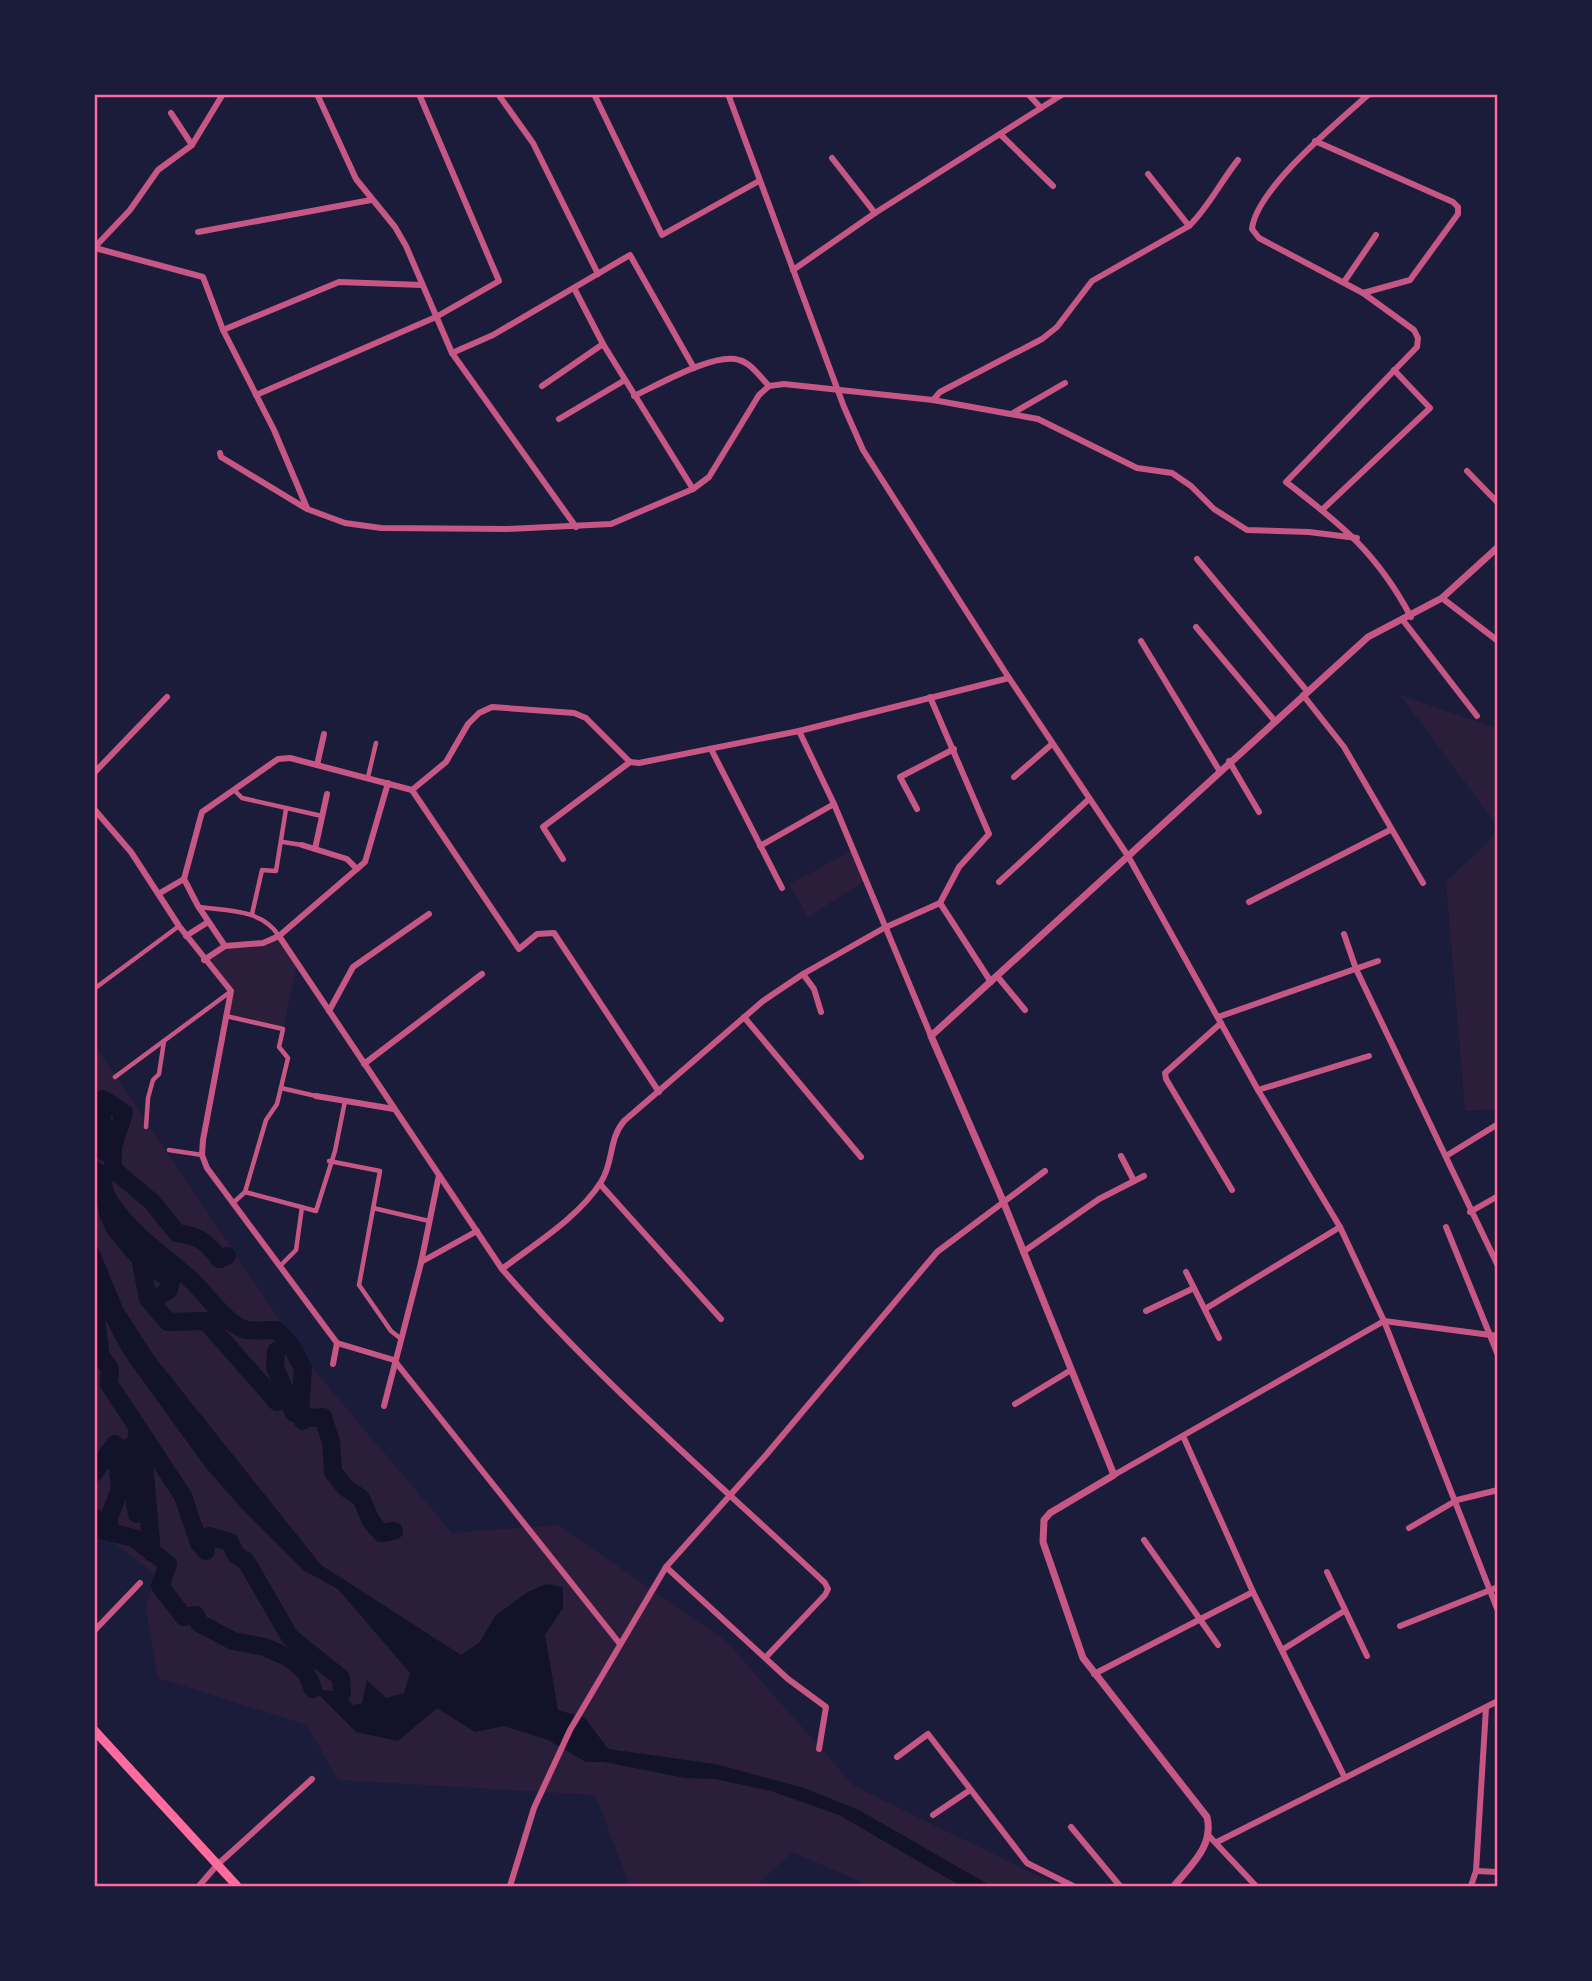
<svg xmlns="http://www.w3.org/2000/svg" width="1592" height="1981" viewBox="0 0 1592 1981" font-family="Signika,sans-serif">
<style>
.green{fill:#2a1e3b}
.water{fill:#12122b}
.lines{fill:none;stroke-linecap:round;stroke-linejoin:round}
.river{stroke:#12122b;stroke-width:18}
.pedestrian{stroke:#c65784;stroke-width:4.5}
.minor{stroke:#c65784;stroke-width:6}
.tertiary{stroke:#c65784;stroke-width:7}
.primary{stroke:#ff6b9d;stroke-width:9}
.neatline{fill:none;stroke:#ff6b9d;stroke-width:2.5}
</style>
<rect width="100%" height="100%" fill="#1b1b3a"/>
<g class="green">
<path d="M1400,695l97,33v97z"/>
<path d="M1497,833v276l-32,2 -19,-229z"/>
<path d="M854,850l12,30 -58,37 -19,-33z"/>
<path d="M279,936l18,28 -14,65 -57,-13 5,-25 -27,-31 21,-14 38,-3z"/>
<path d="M94,1044l215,320 143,169 106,-8 168,116 128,145 205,100h-188l-79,-34 -36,34h-126l-35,-91 -257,-15 -31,-55 -149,-47 -12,-70 9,-34 -60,-45z"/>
</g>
<path class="water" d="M94,1238l29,70 31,48 167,209 140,90 19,-13 15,-26 33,-24 18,-8 17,3v21l-18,27 13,75 27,8 23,31 107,15 89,24 55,22 132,76h-30l-122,-71 -68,-24 -56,-12 -30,-1 -81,-16h-18l-38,-22 -44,-14 -29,6 -38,-24 -39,33 -42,-9 -43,-43 29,3 11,13 9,-2 5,-23 19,18 18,-5 6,-20 -72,-84 -35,-19 -58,-58 -38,-43 -35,-48 -49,-68 -28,-53z"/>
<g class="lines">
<g class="river">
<path d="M94,1102l9,-3 21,14 -11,33v23l39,33 25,31c18,2 31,8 42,26l8,-3"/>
<path d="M94,1103c12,16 11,32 10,49"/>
<path d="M94,1170l8,5 6,38 7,16 25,29 8,41 20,23 38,-1 71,81"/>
<path d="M106,1195c20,37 57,59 87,87 15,14 28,35 46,45 9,6 26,3 37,3l14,14 13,24 -3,46 3,7"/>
<path d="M138,1253l7,10 26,17 -2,10 -11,7 -4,8"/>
<path d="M94,1307l7,49 9,13 -1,15 74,112 16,47 7,8"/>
<path d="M276,1351l-1,16 19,46 19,5 10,-1 8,25 2,30 13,16 15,10 10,23 10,12 13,-2"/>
<path d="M136,1444l8,19 8,90"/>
<path d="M128,1462l9,52"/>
<path d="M94,1473l21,-29"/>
<path d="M94,1517l7,13 33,8 34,26 -8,22 24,31 12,-2 3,8 34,18 32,6 24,11 17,14 7,17"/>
<path d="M109,1531v-14l11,-27 -3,-37 19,-9 2,-15"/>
<path d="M209,1536l21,6 6,13 10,6 44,76 51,41 1,14"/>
</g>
<g class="pedestrian">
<path d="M368,777l8,-34"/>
<path d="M234,790l8,8 80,18"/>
<path d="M283,842l19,3"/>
<path d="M199,907c29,4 63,2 80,29"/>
<path d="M252,914l10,-44 14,1 10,-62"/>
<path d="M94,989l85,-63"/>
<path d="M226,1016l57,13 -4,18 9,11 -11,46 -11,16 -21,72 -12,11"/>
<path d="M115,1077l115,-85"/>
<path d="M281,1088l35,8"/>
<path d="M146,1127l2,-29 5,-18 6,-6 5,-33"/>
<path d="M169,1150l33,5"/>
<path d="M329,1161l51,10 -21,114 32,46 9,7"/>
<path d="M245,1192l71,19 19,-60 10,-50"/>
<path d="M373,1208l56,13"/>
<path d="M280,1266l16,-16 6,-43"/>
</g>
<g class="minor">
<path d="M317,94l39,85 39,48 11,19 46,107 124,174"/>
<path d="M498,94l35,49 65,131"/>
<path d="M594,94l68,141 97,-54"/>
<path d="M728,94l116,313 19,43 146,228 119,178 130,234 82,137 44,94 114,290"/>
<path d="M1028,94l13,14"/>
<path d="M1369,94c-30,27 -113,95 -117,135l7,9 104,55 51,37 4,8 -1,9 -131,135c56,43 91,71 125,135"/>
<path d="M171,113l21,32"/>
<path d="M1000,134l53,52"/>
<path d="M1315,141l138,61 5,5v7l-48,66 -47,13"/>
<path d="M832,158l43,55"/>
<path d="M1148,174l41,52"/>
<path d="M198,232l173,-32"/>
<path d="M94,248l36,-38 28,-40 34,-25 31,-51"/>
<path d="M95,248l108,29 20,53 51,100 33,78"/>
<path d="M793,270l82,-57 188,-119"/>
<path d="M1344,282l32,-47"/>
<path d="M574,288l29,56 90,145"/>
<path d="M223,330l116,-48 83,3"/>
<path d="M452,353l41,-18 137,-80 64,113"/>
<path d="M542,386l61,-42"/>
<path d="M256,395l180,-78 63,-36 -80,-187"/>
<path d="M634,396c24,-11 81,-44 105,-36 12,3 21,17 30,26"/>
<path d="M933,400l7,-8 102,-53 15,-12 35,-46 97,-55c19,-18 32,-45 49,-66"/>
<path d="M1013,413l52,-30"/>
<path d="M559,419l66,-39"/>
<path d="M220,453l1,4 86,52 38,14 36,5 126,1 104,-5 82,-35 16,-12 50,-82 10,-9 15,-2 149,16 105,19 99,49 35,5 19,13 23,23 33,21 62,2 48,6"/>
<path d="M1467,471l31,32"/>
<path d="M1322,510l108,-102 -36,-38"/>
<path d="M1197,559l110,132"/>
<path d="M1442,598l56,43"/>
<path d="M1402,619l75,97"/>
<path d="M1196,627l78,93"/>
<path d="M1141,641l78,129"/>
<path d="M1303,695l41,52 79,136"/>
<path d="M799,731l35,73 97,232"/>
<path d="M711,749l71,139"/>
<path d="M1229,761l30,51"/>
<path d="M630,762l9,1 160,-32 210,-53"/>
<path d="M317,765l7,-31"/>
<path d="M94,773l73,-76"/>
<path d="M1014,777l38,-33"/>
<path d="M412,790l107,159 18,-15 17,-1 105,159"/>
<path d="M412,790l34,-28 22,-38 11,-11 13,-6 82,6 12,5 44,44"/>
<path d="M94,809l37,43 48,74 52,65 -28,149 -1,15 5,13 130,175 57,17"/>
<path d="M917,809l-17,-32 54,-28"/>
<path d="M302,845l45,14 10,10"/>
<path d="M760,846l74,-42"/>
<path d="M315,849l12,-55"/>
<path d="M563,859l-20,-32 87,-65"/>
<path d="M184,879l14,27 27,40"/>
<path d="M999,882l90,-83"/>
<path d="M160,893l24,-14 18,-67 76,-53 12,-1 122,32"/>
<path d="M1249,902l141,-72"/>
<path d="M940,903l51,79"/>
<path d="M1344,934l12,35 142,297"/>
<path d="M186,936l22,-14"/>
<path d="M279,936l223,333c99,114 213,211 323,314l3,6 -3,6 -59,62"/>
<path d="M204,960l21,-14 38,-3 16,-7 86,-74 23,-79"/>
<path d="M803,974l11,15 7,23"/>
<path d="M997,976l28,34"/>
<path d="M329,1011l24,-44 76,-53"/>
<path d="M744,1017l117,140"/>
<path d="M1218,1017l160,-56"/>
<path d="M1221,1023l-56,50 1,6 66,111"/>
<path d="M364,1064l118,-90"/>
<path d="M1258,1090l111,-34"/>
<path d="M316,1096l78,13"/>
<path d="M1121,1156l13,25"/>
<path d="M1446,1156l52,-32"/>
<path d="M600,1184l121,135"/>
<path d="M1470,1212l28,-16"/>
<path d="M1446,1227l52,128"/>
<path d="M1023,1252l76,-53 45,-23"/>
<path d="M421,1262l56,-31"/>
<path d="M502,1269c34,-26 76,-51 99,-87 13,-20 7,-42 23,-61l139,-120 40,-27 81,-46 56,-25 19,-36 30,-33 -59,-137"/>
<path d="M1186,1272l33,66"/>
<path d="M1205,1309l135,-82"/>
<path d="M1146,1311l48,-23"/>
<path d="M394,1360l226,284"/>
<path d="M333,1364l4,-21"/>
<path d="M1015,1404l56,-34"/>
<path d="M384,1406l37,-143 18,-88"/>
<path d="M1183,1436l70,156 92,186"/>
<path d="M1114,1475l270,-154 114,15"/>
<path d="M1409,1528l48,-28 41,-10"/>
<path d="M1144,1540l74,105"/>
<path d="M666,1567l122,112 38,28 -7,42"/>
<path d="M1327,1572l40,84"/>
<path d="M1400,1626l98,-39"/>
<path d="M94,1631l46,-48"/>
<path d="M1282,1650l62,-39"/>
<path d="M1094,1674l159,-82"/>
<path d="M897,1757l31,-23 99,129 46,23"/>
<path d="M933,1815l37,-25"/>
<path d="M1071,1827l49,59"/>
<path d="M1209,1836l47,50"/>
<path d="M1217,1842l281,-141"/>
<path d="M1476,1871l22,1"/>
<path d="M199,1886l18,-21 95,-86"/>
<path d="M510,1886l24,-78 36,-78 96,-163 100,-112 171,-203 108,-81"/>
<path d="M1471,1886l5,-15 10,-163"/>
</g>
<path class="tertiary" d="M1174,1886c17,-21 40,-40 33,-69l-124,-159 -40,-116 1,-22 6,-7 64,-38 -111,-274 -72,-165 437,-399 74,-39 56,-51"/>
<path class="primary" d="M94,1730l143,156"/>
</g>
<rect width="1592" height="1981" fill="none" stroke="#1b1b3a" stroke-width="192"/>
<rect x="96" y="96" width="1400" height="1789" class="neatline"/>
</svg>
